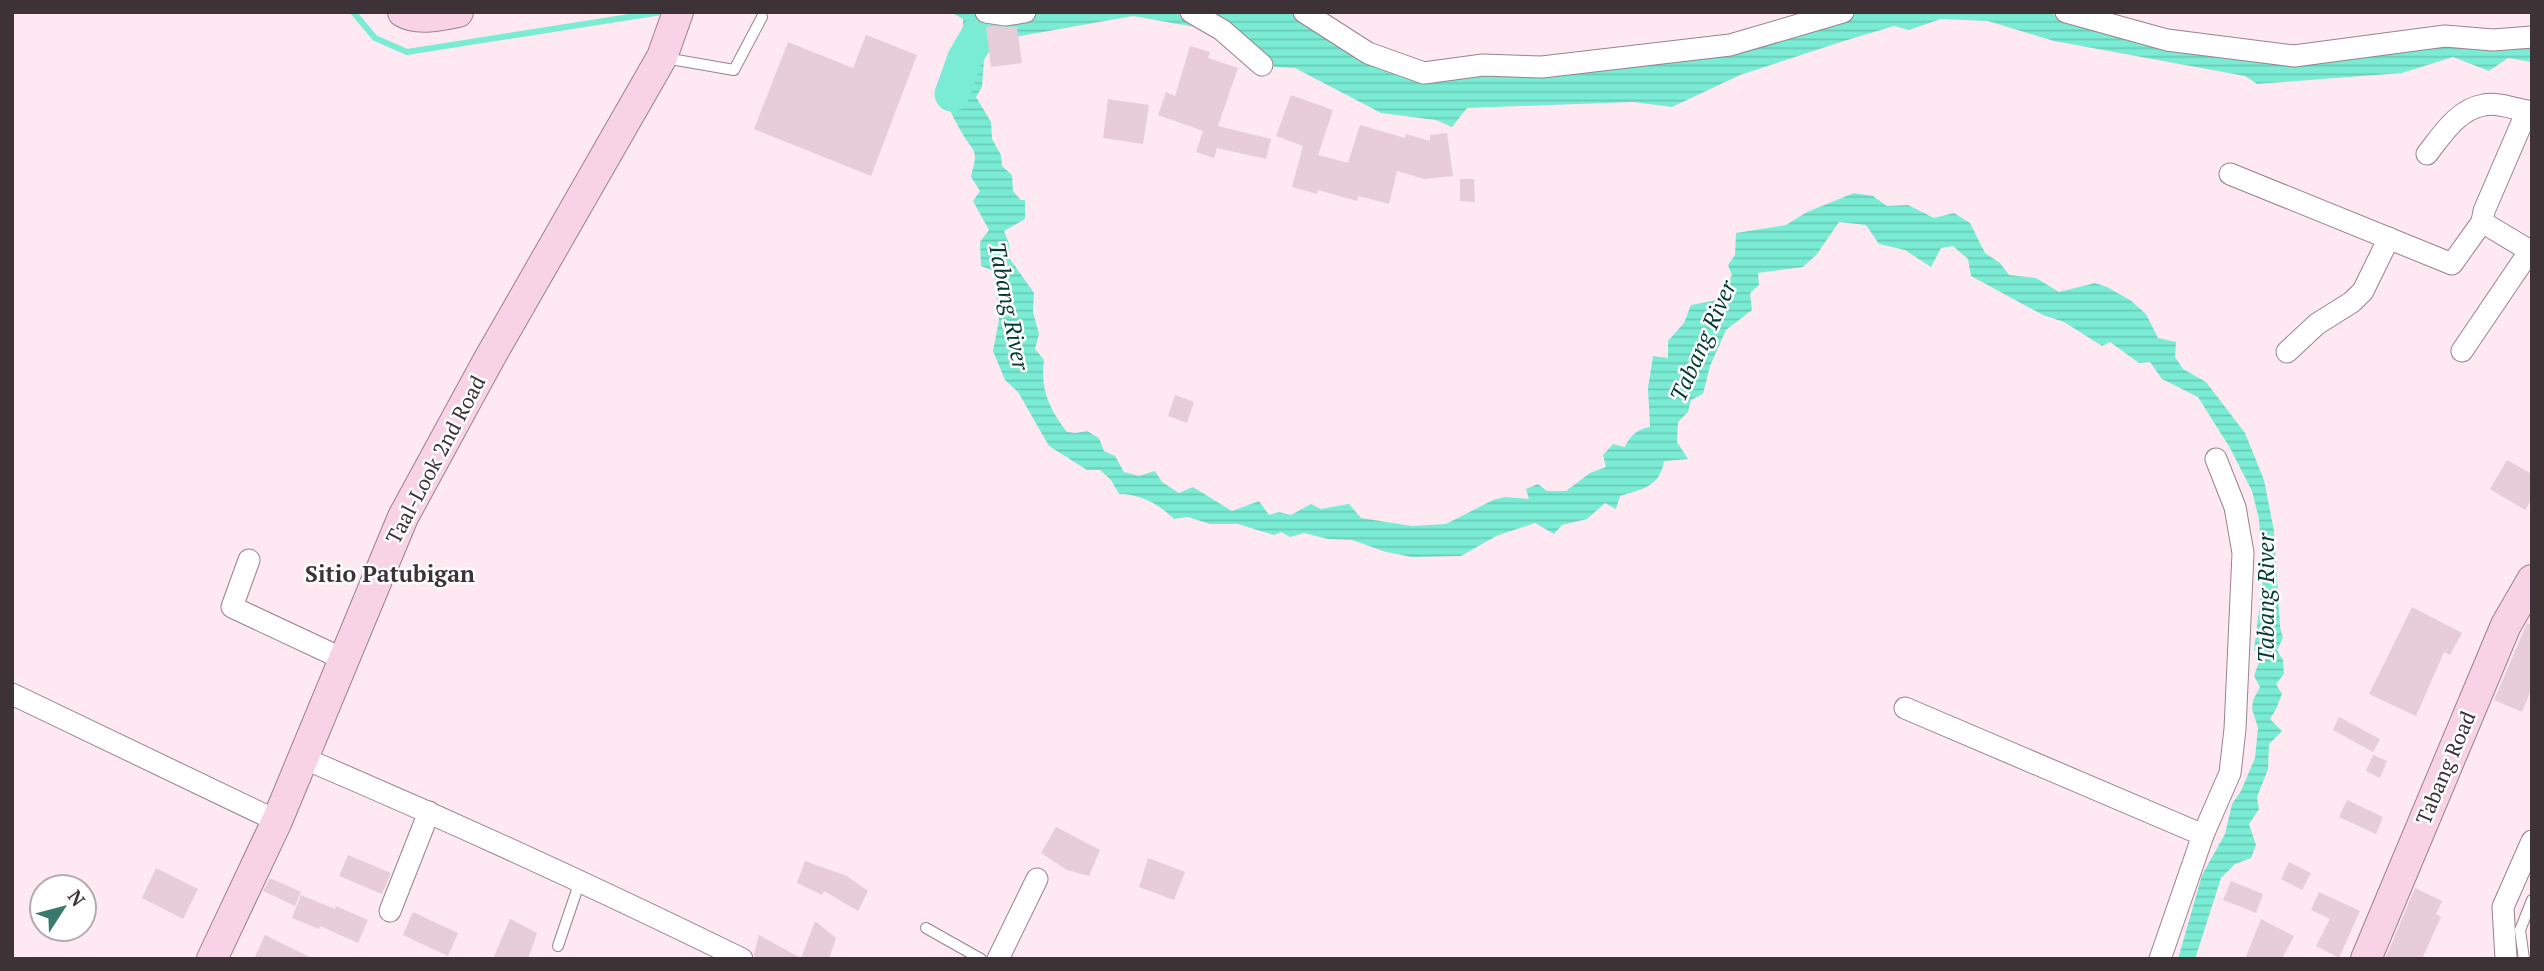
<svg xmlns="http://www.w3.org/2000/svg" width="2544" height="971" viewBox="0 0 2544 971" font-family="'PT Serif',serif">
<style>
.water{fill:url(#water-rules)}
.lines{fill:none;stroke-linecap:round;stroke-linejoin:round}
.stream{stroke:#7aecd4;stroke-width:6}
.river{stroke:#7aecd4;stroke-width:35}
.building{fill:#e7cdd8}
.lane-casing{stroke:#9a828c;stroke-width:12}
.street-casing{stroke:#9a828c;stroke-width:23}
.secondary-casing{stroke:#9a828c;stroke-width:32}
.lane{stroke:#fff;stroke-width:10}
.street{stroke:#fff;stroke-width:21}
.secondary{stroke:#f8d2e5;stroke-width:30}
.labels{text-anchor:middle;stroke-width:5;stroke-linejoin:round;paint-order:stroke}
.street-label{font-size:21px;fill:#3d3337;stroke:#fff}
.water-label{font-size:23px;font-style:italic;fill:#033b32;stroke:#fff}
.neighbourhood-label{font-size:23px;font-weight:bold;fill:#3d3337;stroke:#fff}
</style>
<defs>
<pattern id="water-rules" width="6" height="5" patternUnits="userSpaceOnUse" patternTransform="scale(1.75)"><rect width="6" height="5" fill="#7aecd4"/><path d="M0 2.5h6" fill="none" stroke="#6acbb7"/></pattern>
</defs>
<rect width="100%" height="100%" fill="#fee8f1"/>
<g class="water">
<path d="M951,12h343l80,51 106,12 212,-16 164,-47h188l129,34 94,13 146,-15 119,-3v21l-24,-4 -19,13 -36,-14 -51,16 -145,11 -12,-8 -191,-35 -66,-20 -47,-2 -32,11 -15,-4 -50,15 -104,34 -68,32 -39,-5 -166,6 -15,19 -16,-7 -55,-7 -86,-45 -20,-1 -23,-15 -46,-23 -73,-13 -146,26 -24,-15v-8z"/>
<path d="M964,47l20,13 -2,27 -6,10 15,25 1,17 9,16 1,11 10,9 1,16 8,9h4v19l-21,12 5,13 1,15 24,34 -1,19 6,22 -4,15 9,11c-4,29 5,49 23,72l9,1 11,-2 12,7 5,13 11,5 9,16 15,4 16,-5 7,11 17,11 14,-6 39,24 27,-10 10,14 10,-3 12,3 20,-11 10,5 28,-5 12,14 51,8 34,-2 47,-24 12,-3 24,2 -3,-10 12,-5 9,7h19l24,-18 16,-6 -3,-12 10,-11 12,3c5,-12 13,-18 25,-20l-2,-39 5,-32 15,2v-17l16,-18 7,-18 27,-5 14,-25 -4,-10 7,-10 1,-22 50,-8 21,-13 47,-19 19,3 14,10 21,-1 26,13 20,-5 16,10 15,30 15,10 9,12 27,3 23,14 36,-9 12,4 23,13 16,14 12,24 18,4 -1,15 8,12 23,13 39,51 19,47 10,51 6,96 3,11 -6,12 6,10 1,14 -8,10 6,10 -6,15 -6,10 12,12 -13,13 -1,25 -11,28 2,12 -10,15 7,21 -5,13 -16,6 -14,14 -26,81h-17l24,-84 23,-41 7,-30 9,-13 14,-33 3,-30 -6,-19 1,-9 7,-13 -6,-11 7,-20 -7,-6 9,-71 -4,-60 -7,-28 -22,-43 -32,-51 -36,-18 -12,-17 -11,1 -29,-21 -8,4 -38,-24 -21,-7 -72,-39 -3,-17 -15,-13 -12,2 -10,19 -26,-17 -26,-6 -13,-19 -27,-3 -22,32 -14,13 -45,6 1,12 -9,8 2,17 -26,20 -16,36 -7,28 -12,6 -3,12 -10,10 -1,20 11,17 -24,2c-4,26 -22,28 -44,35l-4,13 -11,-6 -18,16 -25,6 -8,9 -19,-11 -39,13 -35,20 -49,1 -26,-5 -34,-12 -24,-1 -24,-6 -14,4 -9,-5 -7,3 -36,-11h-28l-22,-7 -14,2c-15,-15 -34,-25 -55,-25l-8,-14 -11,-10h-13l-38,-24 -31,-54 -13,-12 -12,-29 6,-31 -5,-49 -13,-5 -1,-24 9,-12 -16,-29 7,-10 -9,-14c1,-6 4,-14 4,-21 0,-6 -7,-13 -10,-18 -19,-33 -38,-64 -1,-91z"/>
</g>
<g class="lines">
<path class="stream" d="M353,12l22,26 32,14 254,-40"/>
<path class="river" d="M952,94l13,-36 27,-46"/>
</g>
<g class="building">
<path d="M993,26l24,1 5,36 -31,4 -5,-40z"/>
<path d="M866,35l51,20 -46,121 -117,-47 34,-87 65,26z"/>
<path d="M1190,46l20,6 -2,6 30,10 -20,58 53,13 -5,20 -49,-11 -3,10 -18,-6 7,-21 -45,-16 8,-23 9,4z"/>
<path d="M1291,95l42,15 -15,45 30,8 12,-38 45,13 1,-4 24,7v-6l17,-2 6,43 -29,3 -27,-8 -8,33 -31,-8 -1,5 -39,-11 -1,4 -25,-7 11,-41 -27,-10z"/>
<path d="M1108,99l41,6 -6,39 -40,-6z"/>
<path d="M1460,179h14l1,23 -15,-1z"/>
<path d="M1175,395l19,7 -7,21 -19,-7z"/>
<path d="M2507,460l25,14v25l-7,11 -35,-21z"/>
<path d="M2412,607l50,26 -12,22 -6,-3 -28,64 -47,-22z"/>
<path d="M2527,623l5,2v63l-10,24 -28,-12z"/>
<path d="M2339,717l41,22 -7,13 -40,-22z"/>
<path d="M2373,755l14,6 -7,17 -14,-7z"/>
<path d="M2347,800l36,17 -7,17 -37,-17z"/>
<path d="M1056,827l44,23 -11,26 -22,-6 -26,-17z"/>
<path d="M348,855l43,18 -9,21 -43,-18z"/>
<path d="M1148,858l37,14 -11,28 -35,-13z"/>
<path d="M805,861l42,15 21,15 -10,20 -34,-20 -2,4 -25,-12z"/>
<path d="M2289,862l22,11 -9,17 -21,-11z"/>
<path d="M156,868l42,21 -15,30 -41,-21z"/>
<path d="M270,878l31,14 -6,14 -32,-15z"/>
<path d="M2231,881l32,13 -7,19 -33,-13z"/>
<path d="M2415,888l27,13 -6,13 5,3 -19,42h-37z"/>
<path d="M2319,892l41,19 -21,47 -23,-12 14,-27 -19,-9z"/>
<path d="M301,895l34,14 1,-3 32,14 -10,23 -38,-17 -1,3 -27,-11z"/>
<path d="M413,912l45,21 -10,23 -45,-21z"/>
<path d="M510,919l27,14 -9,26h-35z"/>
<path d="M2261,919l33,17 -12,23h-37z"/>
<path d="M815,921l21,17 -7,21h-74l-1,-5 5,-19 42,23z"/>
<path d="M265,935l49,24h-60z"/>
</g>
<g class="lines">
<defs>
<g id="lane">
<path d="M665,58l69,12 28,-53"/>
<path d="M926,928l55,31"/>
<path d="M558,946l22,-65"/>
<path d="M2524,959l-4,-29 12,-30"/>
</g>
<g id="street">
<path d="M986,12l20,3 19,-3"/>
<path d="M1191,12l31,18 40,35"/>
<path d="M1304,12l64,41 56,20 59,-8 59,2 188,-22 113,-33"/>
<path d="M2066,12l101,28 127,16 151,-20 48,4 39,-3"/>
<path d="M2527,111l-43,100 -2,11 50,30"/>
<path d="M2427,154c15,-19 31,-45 57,-49 12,-3 31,4 43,6l5,2"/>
<path d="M2230,174l222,90 30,-42"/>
<path d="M2462,351l67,-99"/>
<path d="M2287,352l30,-28 35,-22 11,-11 26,-53"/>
<path d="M249,560l-17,47 111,52"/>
<path d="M12,694l265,127"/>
<path d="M1905,708l298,127"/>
<path d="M303,758c148,63 294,130 439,201"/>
<path d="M390,911l39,-99"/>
<path d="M998,959l39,-80"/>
<path d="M2160,959l43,-124 27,-62 5,-44 8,-176 -8,-46 -19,-48"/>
<path d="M2506,959l-3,-52 29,-66"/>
</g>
<g id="secondary">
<path d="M403,12c15,9 39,3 55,0"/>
<path d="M212,959l65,-138 126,-304 86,-158 173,-302 16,-45"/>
<path d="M2366,959l140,-334 26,-45"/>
</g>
</defs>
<use href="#lane" class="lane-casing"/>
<use href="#street" class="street-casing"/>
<use href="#secondary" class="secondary-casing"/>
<use href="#lane" class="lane"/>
<use href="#street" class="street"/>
<use href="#secondary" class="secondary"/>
</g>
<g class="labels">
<g class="street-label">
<text transform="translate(436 460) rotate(-62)" y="7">Taal-Look 2nd Road</text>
<text transform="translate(2446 768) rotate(-67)" y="7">Tabang Road</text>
</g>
<g class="water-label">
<text transform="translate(1009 306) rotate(79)" y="8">Tabang River</text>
<text transform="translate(1703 341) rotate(-66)" y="8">Tabang River</text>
<text transform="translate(2266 598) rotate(-90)" y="8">Tabang River</text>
</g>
<g class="neighbourhood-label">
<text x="390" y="582">Sitio Patubigan</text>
</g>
</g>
<rect width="2544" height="971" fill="none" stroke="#3d3337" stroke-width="28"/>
<g transform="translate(63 908) rotate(54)"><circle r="33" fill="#ffffff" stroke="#b1adaf" stroke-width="2"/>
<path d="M0-5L12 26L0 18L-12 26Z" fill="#387b6e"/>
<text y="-10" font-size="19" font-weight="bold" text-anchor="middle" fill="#3d3337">N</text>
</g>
</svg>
